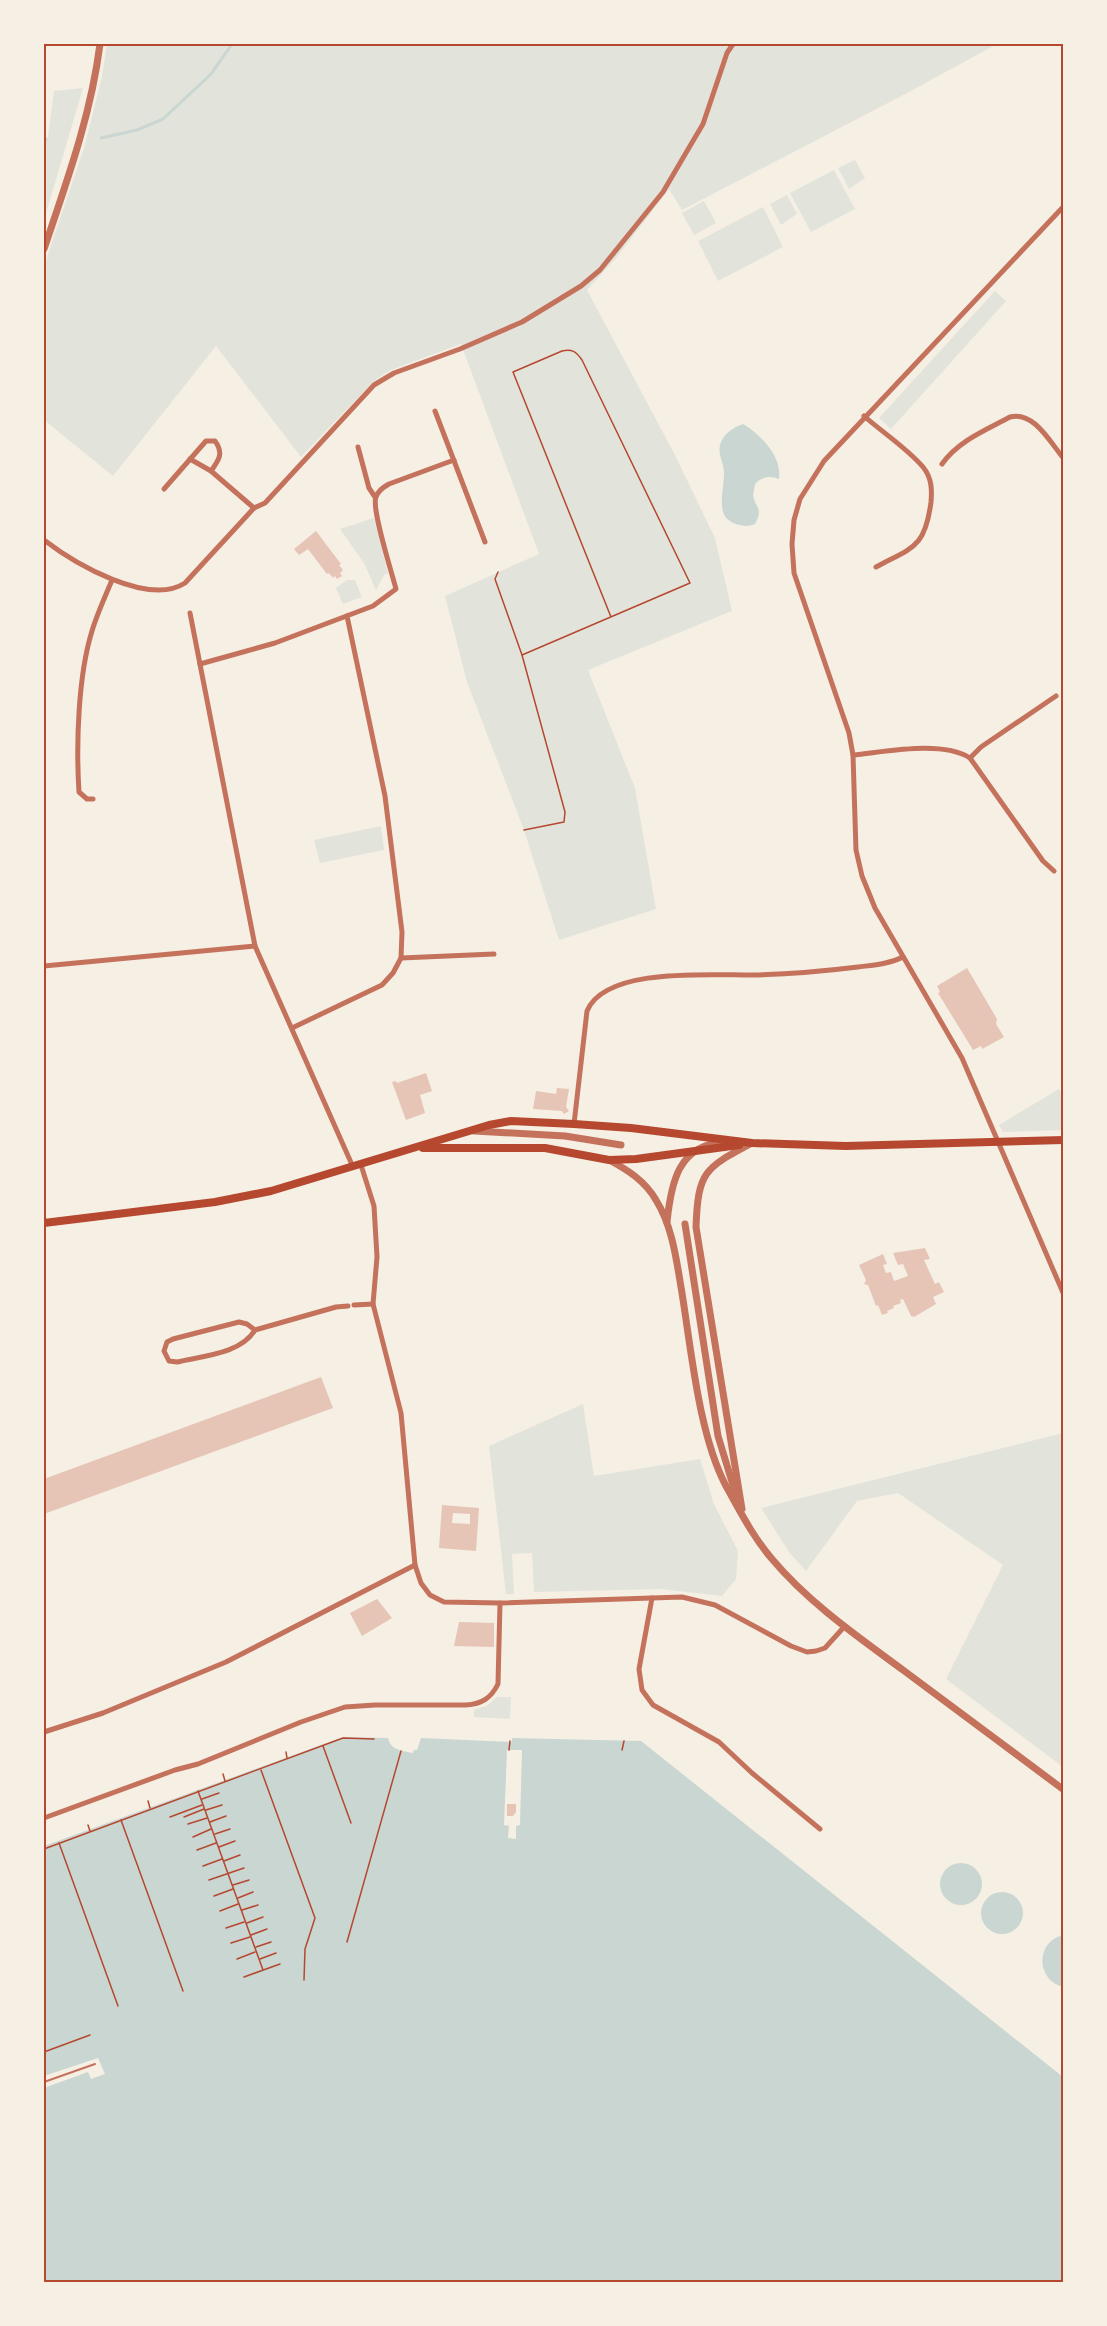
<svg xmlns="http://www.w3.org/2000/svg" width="1107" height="2326" viewBox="0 0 1107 2326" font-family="Overpass,sans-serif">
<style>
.green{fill:#e2e4dc}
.water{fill:#c9d6d2}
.pier{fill:#f6efe4}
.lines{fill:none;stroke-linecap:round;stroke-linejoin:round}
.stream{stroke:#c9d6d2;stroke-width:3}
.building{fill:#e6c5b7;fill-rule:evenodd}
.path{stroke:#b5482f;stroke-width:1.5}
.service{stroke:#c5725c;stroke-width:2}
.minor{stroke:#c5725c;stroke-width:5}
.tertiary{stroke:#c5725c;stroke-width:7}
.secondary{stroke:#b5482f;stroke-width:8}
.neatline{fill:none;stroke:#b5482f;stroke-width:2}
</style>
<rect width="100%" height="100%" fill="#f6efe4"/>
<g class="green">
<path d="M107,44h890l-90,49 -225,117 -13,-21 -52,68 -30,33 87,163 41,85 17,73 -144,59 47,118 21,121 -97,31 -35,-110 -57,-148 -22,-86 94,-42 -78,-210 -70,26 -17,11 -73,76 -85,-111 -103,130 -69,-56v-154l40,-118 18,-72z"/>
<path d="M83,88l-39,132v-83h4l6,-46z"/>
<path d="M855,160l10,18 -16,11 -11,-21z"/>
<path d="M834,170l21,39 -44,23 -21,-39z"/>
<path d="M787,195l10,19 -16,11 -11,-21z"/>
<path d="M704,201l12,22 -22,12 -12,-22z"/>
<path d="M763,207l20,40 -65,34 -20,-40z"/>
<path d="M995,291l11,10 -115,128 -12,-11z"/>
<path d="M374,518l14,56 -4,1 -8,15 -12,-27 -24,-34z"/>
<path d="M347,580h8l7,17 -19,7 -7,-16z"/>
<path d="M381,826l3,24 -64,13 -6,-23z"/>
<path d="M1059,1089l4,8v33l-60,2 -4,-7z"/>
<path d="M583,1404l11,72 106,-17 14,45 24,47 -2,28 -14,17 -62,-7 -126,3 -2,-39 -20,1 2,40h-8l-17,-148z"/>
<path d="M1063,1433h1l-1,334 -117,-88 57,-114 -105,-72 -41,8 -51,70 -17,-19 -28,-44z"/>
<path d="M497,1697h14l-1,22 -36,-2v-7l14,-5z"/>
</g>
<g class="water">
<path d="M743,424c18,11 39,32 36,55 -9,-4 -17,-2 -24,5l-2,12c4,14 10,13 2,28 -7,3 -12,2 -19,0 -22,-7 -12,-32 -12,-50 0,-7 -2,-12 -4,-19 -3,-16 9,-26 23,-31z"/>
<path d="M343,1737l45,1c2,12 15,13 25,15l1,-3h3l4,-12 91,4v-4l129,3 422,336v205h-1019v-194l44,-16 3,7 14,-5 -7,-16 -54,18v-230z"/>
<circle cx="961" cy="1884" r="21"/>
<circle cx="1002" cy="1913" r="21"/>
<path d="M1063,1935h1l-1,52c-27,-7 -28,-45 0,-52z"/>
</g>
<path class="pier" d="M507,1750h15l-2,75 -4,1v13l-8,-1 1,-12 -5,-1z"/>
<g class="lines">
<g class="stream">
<path d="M101,138l36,-8 26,-11 48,-45 21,-30"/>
<path d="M44,141l2,-1"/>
</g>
</g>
<g class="building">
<path d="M316,531l25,33 -2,1 4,5 -3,3 2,3 -5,3 -2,-3 -2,2 -4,-5 -2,1 -19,-25 -9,6 -5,-6z"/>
<path d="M967,968l30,51 -1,5 8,13 -22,12 -1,-3 -8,4 -35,-57 2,-1 -3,-6z"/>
<path d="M426,1073l6,18 -12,4 5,18 -19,7 -14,-38 4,-1 1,2z"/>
<path d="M557,1088l12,1 -3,18 3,4 -5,3 -2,-3 -29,-2 3,-18 20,3z"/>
<path d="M925,1248l5,11 -6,1 11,24 4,-2 5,10 -11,5 3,7 -22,13 -3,-1 -8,-17 -3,1 1,3 -8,3 1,2 -7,3 1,2 -6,2 -4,-10 -2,1 -8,-21 -4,-1 2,-4 -7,-15 24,-11 4,10 -4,1 3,8 5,-1 3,9 14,-5 -5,-12 -5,1 -5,-12z"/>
<path d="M321,1377l12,31 -289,106v-35z"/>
<path d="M442,1505l37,3 -3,43 -37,-3zM453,1513l17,1v10l-18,-1z"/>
<path d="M377,1599l15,19 -30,18 -12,-23z"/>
<path d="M459,1622l35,1v24l-40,-1z"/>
<path d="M507,1804h9v8l-3,4h-6z"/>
</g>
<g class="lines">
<g class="path">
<path d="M498,572l-3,7 27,76 43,157 -1,10 -40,8"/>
<path d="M522,655l168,-72 -108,-223c-6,-9 -10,-11 -20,-9l-49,21 98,245"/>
<path d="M323,1746l28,77"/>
<path d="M509,1750l1,-9"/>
<path d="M622,1750l2,-9"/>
<path d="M286,1752l1,6"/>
<path d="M261,1770l54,148 -10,31 -1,31"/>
<path d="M223,1774l2,7"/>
<path d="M198,1791l65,179"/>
<path d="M202,1799l17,-6"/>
<path d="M148,1801l2,7"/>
<path d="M206,1810l16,-5"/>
<path d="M170,1817l32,-12"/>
<path d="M184,1817l20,-8"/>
<path d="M121,1820l62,171"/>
<path d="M210,1822l16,-6"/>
<path d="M188,1824l19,-6"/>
<path d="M88,1825l2,6"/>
<path d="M215,1834l15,-5"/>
<path d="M193,1837l18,-8"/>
<path d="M59,1843l59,163"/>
<path d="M219,1847l16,-6"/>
<path d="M44,1849l299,-111 31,1"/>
<path d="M197,1850l19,-7"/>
<path d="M224,1861l16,-6"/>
<path d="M203,1866l19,-7"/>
<path d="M209,1880l35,-12"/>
<path d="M233,1885l16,-5"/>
<path d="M214,1896l19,-7"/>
<path d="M238,1898l15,-6"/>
<path d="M242,1910l16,-5"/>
<path d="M220,1911l18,-7"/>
<path d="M247,1923l16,-6"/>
<path d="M226,1928l18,-6"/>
<path d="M251,1935l16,-6"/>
<path d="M347,1942l54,-191"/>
<path d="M231,1943l19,-6"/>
<path d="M256,1947l15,-5"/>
<path d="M237,1959l18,-7"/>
<path d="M260,1959l16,-6"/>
<path d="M244,1977l36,-13"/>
<path d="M44,2052l46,-17"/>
</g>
<path class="service" d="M44,2082l51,-18"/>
<g class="minor">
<path d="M1064,206l-240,255 -24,38 -6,21 -2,24 2,29 55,160 4,22 3,95 6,26 13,32 87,150 102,237"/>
<path d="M435,411l50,131"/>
<path d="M864,416c18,16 44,33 59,51 9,11 9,23 8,35 -6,46 -18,45 -55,65"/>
<path d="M358,447l11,41 6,9"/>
<path d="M190,459l21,12 43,37"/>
<path d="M942,464c16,-23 44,-34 68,-47 24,-6 40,25 54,42"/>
<path d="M164,489l42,-48h9c9,12 4,19 -4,30"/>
<path d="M44,540c30,23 104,67 141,43l69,-75 11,-5 109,-118 20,-12 66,-24 62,-27 59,-36 19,-16 63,-78 27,-46 13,-22 24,-71 6,-9"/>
<path d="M190,613l65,333 98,221"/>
<path d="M200,664l75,-21 98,-37 23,-17c-4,-16 -25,-81 -20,-92 2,-7 8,-10 13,-13l65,-24"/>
<path d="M853,755c32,-3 89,-15 117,3l73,103 11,10"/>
<path d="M970,758l11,-11 75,-51"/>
<path d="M93,799h-6l-8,-7c-3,-47 -1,-116 13,-161 5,-17 13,-34 20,-51"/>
<path d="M401,958l93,-4"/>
<path d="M44,966l211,-20"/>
<path d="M292,1028l90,-43 11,-12 8,-15 1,-26 -17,-136 -38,-180"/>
<path d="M574,1124l13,-113c19,-46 131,-35 171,-36 34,-1 67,-4 100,-8 15,-2 31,-3 45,-10"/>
<path d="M361,1165l13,41 3,51 -4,47 28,109 14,152 6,18 9,12 14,7 56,1 182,-6 33,8 76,41 16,6 9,-1 9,-3 19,-21"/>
<path d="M354,1305l19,-1"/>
<path d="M255,1330l-8,-6 -8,-2 -66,17 -6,3 -3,9 5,10 8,1c25,-6 64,-8 78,-32l81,-23 12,-1"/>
<path d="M652,1598l-13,71 3,21 11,15 66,37 33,31 68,56"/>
<path d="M44,1732l59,-19 123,-51 189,-97"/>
<path d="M44,1818l131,-48 23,-6 103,-42 44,-15 30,-2h91c16,-1 25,-7 32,-21l2,-81"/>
</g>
<g class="tertiary">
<path d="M44,249c23,-68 47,-134 56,-205"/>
<path d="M474,1131l91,5 56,9"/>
<path d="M609,1160c19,10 36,21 47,40 16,26 20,57 25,87 10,59 17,146 45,199 14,25 27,51 46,73 37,44 85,77 131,111 53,40 107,80 161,120"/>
<path d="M667,1222c4,-39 11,-78 59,-80"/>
<path d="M685,1224l33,212 18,59"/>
<path d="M742,1509l-46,-282c2,-56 9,-59 56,-84"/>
</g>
<g class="secondary">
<path d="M423,1148h122l64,12 27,-1 103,-14"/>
<path d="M44,1223l171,-21 56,-11 218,-66 22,-4 63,3 57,4 121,15 94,3 218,-6"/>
</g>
</g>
<rect width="1107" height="2326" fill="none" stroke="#f6efe4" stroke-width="90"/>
<rect x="45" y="45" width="1017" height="2236" class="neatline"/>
</svg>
